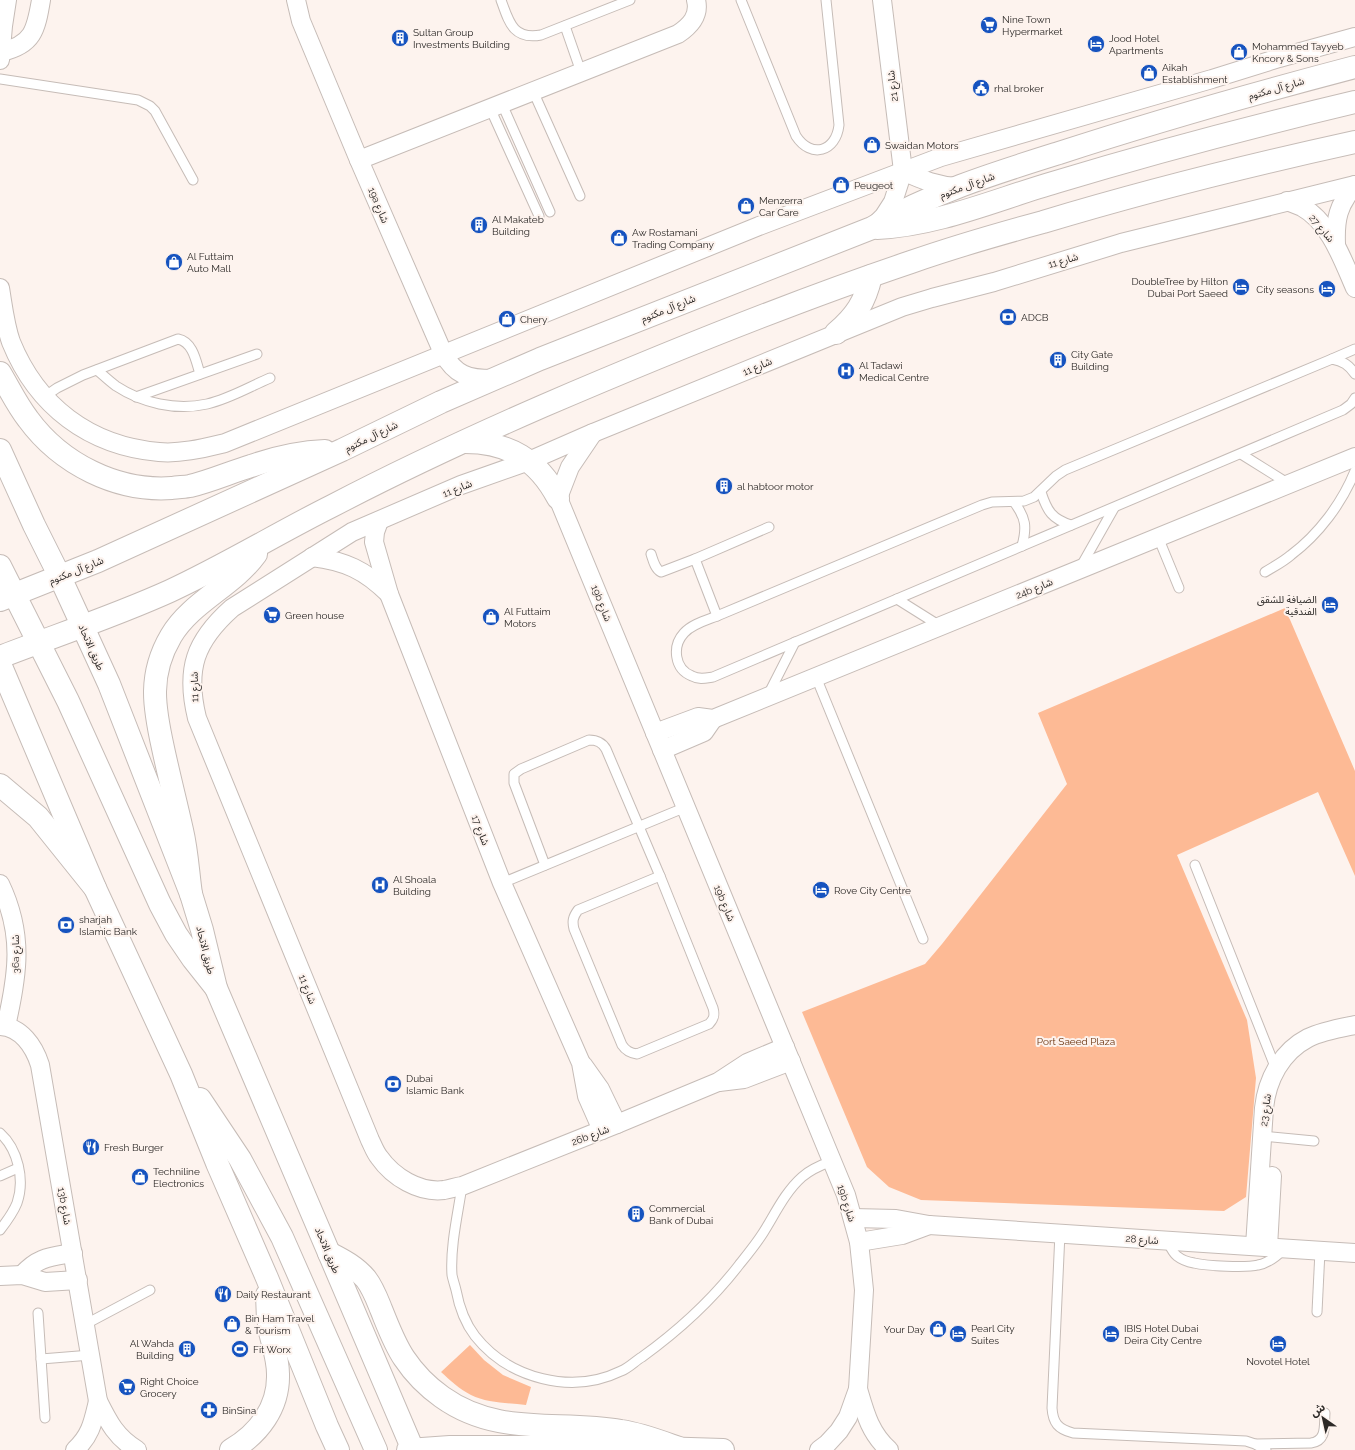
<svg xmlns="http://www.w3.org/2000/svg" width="1355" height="1450" viewBox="0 0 1355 1450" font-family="Raleway,'Noto Sans Arabic',sans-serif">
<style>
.green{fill:#fdba95}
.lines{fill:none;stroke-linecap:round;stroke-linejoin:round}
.lane-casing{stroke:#c6bcb7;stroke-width:11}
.street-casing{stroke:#c6bcb7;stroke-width:20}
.secondary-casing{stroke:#c6bcb7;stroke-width:24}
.primary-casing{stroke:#c6bcb7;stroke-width:24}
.lane{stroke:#fff;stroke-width:9}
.street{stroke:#fff;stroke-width:18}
.secondary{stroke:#fff;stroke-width:22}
.primary{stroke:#fff;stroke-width:22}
.labels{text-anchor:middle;stroke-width:4;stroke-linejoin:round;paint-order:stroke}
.poi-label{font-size:10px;fill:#2c2927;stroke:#fdf3ee;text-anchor:start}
.street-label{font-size:10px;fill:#2c2927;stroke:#fdf3ee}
.park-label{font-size:10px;fill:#6a320c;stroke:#fdf3ee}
</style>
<rect width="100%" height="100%" fill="#fdf3ee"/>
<g class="green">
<path d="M1285,608l70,163v105l-37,-84 -141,63 70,165 9,58 -10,119 -22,14 -303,-11 -32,-13 -22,-20 -65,-155 123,-48 17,-20 125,-160 -29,-71z"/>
<path d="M470,1345l14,15 19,15 28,12 -5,18c-18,-2 -39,-2 -55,-10 -12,-6 -21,-15 -30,-23z"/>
</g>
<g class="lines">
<defs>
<g id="lane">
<path d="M501,0c8,22 12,40 40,35l89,-35"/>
<path d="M741,0l55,136c15,23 40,16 43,-11l-13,-125"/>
<path d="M565,26l16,46"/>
<path d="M0,79l138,21 12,6 5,5 38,69"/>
<path d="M533,91l47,105"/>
<path d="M502,104l48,108"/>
<path d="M490,108l49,108"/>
<path d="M1332,359l23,-10"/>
<path d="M97,370c6,5 12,11 19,16 26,17 60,25 91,18 22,-5 42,-17 63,-26"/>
<path d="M1355,374c-6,-9 -12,-13 -23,-15l-267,111 -9,6 -22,21 -10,4 -32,1 -10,3 -265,111c-10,4 -25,8 -33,17 -12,13 -10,36 8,43 7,4 14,2 21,1l630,-267 8,-6 4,-6"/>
<path d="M44,397l13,-9 26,-13 95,-36c15,3 18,22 22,35"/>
<path d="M136,397l121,-43"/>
<path d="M1241,454l48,30"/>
<path d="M1041,492c6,19 11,27 30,33"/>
<path d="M1014,502c12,16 13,25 8,44"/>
<path d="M1158,537l21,51"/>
<path d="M651,554c2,6 4,15 10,18l34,-13 22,57"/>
<path d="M695,559l74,-32"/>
<path d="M1080,568l34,-60"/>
<path d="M1265,572c8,-5 18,-10 26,-17 28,-21 51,-52 64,-84"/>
<path d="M897,599l43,27"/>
<path d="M816,677l107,262"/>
<path d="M768,695l27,-53"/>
<path d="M545,865l-31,-82v-9l7,-5 68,-29c8,0 13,2 17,9l54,127"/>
<path d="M1195,865l81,204"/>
<path d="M660,876l53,132c2,7 1,11 -4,16l-72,30c-7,-1 -11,-3 -15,-9l-48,-116c-2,-8 -1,-12 4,-19z"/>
<path d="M502,883l184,-76"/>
<path d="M0,1133c18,16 25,47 17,70 -4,10 -10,18 -17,27"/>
<path d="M1262,1136l52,5"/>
<path d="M0,1176l18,-8"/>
<path d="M462,1186c-4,27 -12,61 -10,89 1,5 3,11 4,15 3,16 9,33 19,46 34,43 97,59 146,35 8,-3 14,-10 21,-14 36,-26 70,-57 97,-92 8,-10 17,-21 24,-32 12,-19 22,-41 39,-56 9,-8 19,-12 30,-16"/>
<path d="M1060,1233l-8,175c1,15 6,21 21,25l173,8 9,3 11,6"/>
<path d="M1167,1240c3,6 5,12 10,16 5,4 11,6 17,7 13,3 52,5 64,2 11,-2 19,-9 26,-16"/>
<path d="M1317,1312l3,-61"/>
<path d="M38,1313l7,105"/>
<path d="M86,1324l64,-34"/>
<path d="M41,1359l50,-4"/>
<path d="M1256,1444l55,-1c16,-2 13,-18 14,-30"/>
</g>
<g id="street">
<path d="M296,0l5,21 58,139 84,193c12,22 25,26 49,26"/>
<path d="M1,52c32,-7 35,-22 40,-52"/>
<path d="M0,60l3,-34 4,-26"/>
<path d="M359,160l319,-126c12,-8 22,-18 18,-34"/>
<path d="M903,171c19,9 35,15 55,16"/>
<path d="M1287,201c5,2 10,4 15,6 28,15 41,54 53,81"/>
<path d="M877,223l7,-7 9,-14 10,-31 -21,-171"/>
<path d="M1336,244c-1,-25 2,-39 19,-59"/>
<path d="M0,288c3,18 5,37 11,54 26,64 78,104 148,110 22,2 45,-4 66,-9l534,-217 182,-69 271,-78 67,-21 76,-21"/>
<path d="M593,433l-23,34 -12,31 288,697 13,47 5,48 -6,99 -10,28 -9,14 -12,13 -8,6"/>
<path d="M379,521l-4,11 -1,10 15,52 113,289 79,180 6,33 15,34"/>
<path d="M312,557c33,4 53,13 77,37"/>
<path d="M655,733l43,-16 15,2 642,-262"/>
<path d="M662,750l42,-18 9,-13"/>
<path d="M0,884c24,50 18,90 6,142"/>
<path d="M0,1026c21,1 34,20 40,39l58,336c11,22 18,36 39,49"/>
<path d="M785,1047l-38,16 -29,19 -101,42 -155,62c-6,1 -12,3 -18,4 -25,3 -51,-13 -65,-33 -4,-5 -6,-11 -9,-17l-173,-422c-12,-49 -2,-77 35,-110l120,-76 109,-47 68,-24 64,-28 309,-126 30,-9 62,-16 127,-39 234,-58"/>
<path d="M583,1065l17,24 17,35"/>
<path d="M719,1082l25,-3 47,-18"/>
<path d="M853,1218l43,1 33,6 426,28"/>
<path d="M859,1242l43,-7 27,-10"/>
<path d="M1255,1246l9,-138c3,-28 17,-56 44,-70 14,-7 32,-10 47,-13"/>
<path d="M1268,1247l4,-71"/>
<path d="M22,1275c16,-18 28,-18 51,-22"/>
<path d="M0,1276l22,-1 23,7 33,-2"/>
<path d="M858,1389c7,24 12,44 31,61"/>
<path d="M75,1450c16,-15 18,-28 23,-49"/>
</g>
<g id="secondary">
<path d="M0,450l34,75 26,52"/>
<path d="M82,625l27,59 82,210 11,36 14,58 197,462"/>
<path d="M0,664l95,224 86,186 36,89 50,115 60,148 11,24"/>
<path d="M200,1099l40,60 42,78 94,213"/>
<path d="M329,1253c14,7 27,14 37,26 7,9 11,20 15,30 7,17 13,34 23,49 10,15 24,29 38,39 56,40 116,23 179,34 20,3 38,10 58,17"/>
<path d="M231,1450c28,-16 48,-43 47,-76 0,-15 -5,-29 -8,-42 -2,-12 -3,-25 -3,-37"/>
<path d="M408,1450l42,-3h175l98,3"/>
</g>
<g id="primary">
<path d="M877,228c62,-3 120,-29 179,-46 99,-30 198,-56 299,-80"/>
<path d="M836,333c20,-17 29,-31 35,-57"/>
<path d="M0,373c9,15 17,32 28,46 33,45 89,73 144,69 6,-1 13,-1 18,-2 21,-5 41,-14 61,-20 23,-8 49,-14 74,-15"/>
<path d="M465,442c44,0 73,18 93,56"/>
<path d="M0,566l68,135 92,203 16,30 17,25 23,29"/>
<path d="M60,577l22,48"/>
<path d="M0,600l98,-39 244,-111 99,-48 99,-43 332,-131c58,-35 123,-55 187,-75 98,-32 197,-60 296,-86"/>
<path d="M0,657c57,-22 115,-41 170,-66 56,-26 108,-58 162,-85 69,-36 140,-69 211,-100 121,-52 243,-102 368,-144 43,-15 88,-28 132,-40 103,-31 207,-57 312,-80"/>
<path d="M0,785l38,32 57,71"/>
<path d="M191,894c-3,-21 -4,-43 -9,-64 -6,-27 -13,-54 -19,-82 -9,-41 -15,-73 8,-112 20,-34 62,-50 85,-82"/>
</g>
</defs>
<use href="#lane" class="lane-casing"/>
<use href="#street" class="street-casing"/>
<use href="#secondary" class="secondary-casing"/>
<use href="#primary" class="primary-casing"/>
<use href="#lane" class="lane"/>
<use href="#street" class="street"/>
<use href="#secondary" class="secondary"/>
<use href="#primary" class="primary"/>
</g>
<defs>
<symbol id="supermarket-disc" viewBox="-11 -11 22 22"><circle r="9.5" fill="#1653bf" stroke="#fdf3ee"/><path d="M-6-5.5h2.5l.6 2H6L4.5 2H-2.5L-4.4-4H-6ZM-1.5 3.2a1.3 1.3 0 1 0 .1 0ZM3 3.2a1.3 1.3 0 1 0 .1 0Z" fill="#fff"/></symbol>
<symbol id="building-disc" viewBox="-11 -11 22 22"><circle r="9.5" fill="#1653bf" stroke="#fdf3ee"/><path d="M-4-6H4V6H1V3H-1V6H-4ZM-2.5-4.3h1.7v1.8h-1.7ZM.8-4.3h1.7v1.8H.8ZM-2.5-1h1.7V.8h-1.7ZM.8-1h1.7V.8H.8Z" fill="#fff"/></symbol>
<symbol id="hotel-disc" viewBox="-11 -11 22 22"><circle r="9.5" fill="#1653bf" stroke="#fdf3ee"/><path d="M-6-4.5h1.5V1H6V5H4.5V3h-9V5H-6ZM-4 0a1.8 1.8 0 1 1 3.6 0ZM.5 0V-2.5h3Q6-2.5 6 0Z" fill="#fff"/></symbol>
<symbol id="shop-disc" viewBox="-11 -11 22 22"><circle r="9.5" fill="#1653bf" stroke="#fdf3ee"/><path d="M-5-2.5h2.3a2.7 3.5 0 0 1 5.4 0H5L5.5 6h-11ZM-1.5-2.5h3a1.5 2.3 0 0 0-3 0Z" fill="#fff"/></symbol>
<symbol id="civic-disc" viewBox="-11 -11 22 22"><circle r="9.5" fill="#1653bf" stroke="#fdf3ee"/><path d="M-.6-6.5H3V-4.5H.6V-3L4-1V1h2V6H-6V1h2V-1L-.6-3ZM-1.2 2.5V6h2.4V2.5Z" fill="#fff"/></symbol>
<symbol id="bank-disc" viewBox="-11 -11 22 22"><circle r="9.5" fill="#1653bf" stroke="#fdf3ee"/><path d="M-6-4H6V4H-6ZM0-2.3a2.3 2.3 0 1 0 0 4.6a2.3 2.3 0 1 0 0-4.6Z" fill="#fff"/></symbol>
<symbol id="hospital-disc" viewBox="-11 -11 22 22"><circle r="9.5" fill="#1653bf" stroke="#fdf3ee"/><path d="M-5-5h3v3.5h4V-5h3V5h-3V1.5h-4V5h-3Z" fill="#fff"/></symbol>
<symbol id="restaurant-disc" viewBox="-11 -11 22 22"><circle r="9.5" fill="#1653bf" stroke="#fdf3ee"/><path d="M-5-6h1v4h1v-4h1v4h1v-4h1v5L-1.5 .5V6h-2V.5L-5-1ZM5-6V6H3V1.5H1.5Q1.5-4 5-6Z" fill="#fff"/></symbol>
<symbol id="stadium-disc" viewBox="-11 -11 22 22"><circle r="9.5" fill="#1653bf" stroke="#fdf3ee"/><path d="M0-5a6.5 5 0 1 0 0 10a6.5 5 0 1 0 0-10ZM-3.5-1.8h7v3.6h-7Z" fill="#fff"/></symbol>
<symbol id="pharmacy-disc" viewBox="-11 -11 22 22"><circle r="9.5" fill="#1653bf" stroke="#fdf3ee"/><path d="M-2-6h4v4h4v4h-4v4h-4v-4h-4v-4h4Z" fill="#fff"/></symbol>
</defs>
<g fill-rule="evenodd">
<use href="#supermarket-disc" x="979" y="15" width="20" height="20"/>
<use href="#building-disc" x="390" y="28" width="20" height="20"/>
<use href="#hotel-disc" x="1086" y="34" width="20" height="20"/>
<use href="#shop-disc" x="1229" y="42" width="20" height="20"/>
<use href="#shop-disc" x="1139" y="63" width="20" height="20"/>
<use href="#civic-disc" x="971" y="78" width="20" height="20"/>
<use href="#shop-disc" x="862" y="135" width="20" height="20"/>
<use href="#shop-disc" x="831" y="175" width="20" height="20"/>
<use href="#shop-disc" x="736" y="196" width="20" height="20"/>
<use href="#building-disc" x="469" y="215" width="20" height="20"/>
<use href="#shop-disc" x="609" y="228" width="20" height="20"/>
<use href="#shop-disc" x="164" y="252" width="20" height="20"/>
<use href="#hotel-disc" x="1231" y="277" width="20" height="20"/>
<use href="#hotel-disc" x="1317" y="279" width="20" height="20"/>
<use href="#bank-disc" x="998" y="307" width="20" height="20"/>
<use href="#shop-disc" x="497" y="309" width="20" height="20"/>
<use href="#building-disc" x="1048" y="350" width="20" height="20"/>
<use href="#hospital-disc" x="836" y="361" width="20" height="20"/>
<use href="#building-disc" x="714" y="476" width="20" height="20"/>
<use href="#hotel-disc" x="1320" y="595" width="20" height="20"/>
<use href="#supermarket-disc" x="262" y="605" width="20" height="20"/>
<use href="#shop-disc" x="481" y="607" width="20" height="20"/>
<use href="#hospital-disc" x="370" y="875" width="20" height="20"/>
<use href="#hotel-disc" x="811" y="880" width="20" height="20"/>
<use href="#bank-disc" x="56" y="915" width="20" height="20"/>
<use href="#bank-disc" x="383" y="1074" width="20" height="20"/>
<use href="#restaurant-disc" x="81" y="1137" width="20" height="20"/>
<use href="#shop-disc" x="130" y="1167" width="20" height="20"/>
<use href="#building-disc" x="626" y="1204" width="20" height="20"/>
<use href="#restaurant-disc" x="213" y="1284" width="20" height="20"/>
<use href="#shop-disc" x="222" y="1314" width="20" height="20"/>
<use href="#shop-disc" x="928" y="1319" width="20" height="20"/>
<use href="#hotel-disc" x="948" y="1324" width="20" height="20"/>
<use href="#hotel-disc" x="1101" y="1324" width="20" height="20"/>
<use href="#hotel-disc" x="1268" y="1334" width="20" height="20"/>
<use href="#building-disc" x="177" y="1339" width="20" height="20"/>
<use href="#stadium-disc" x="230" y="1339" width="20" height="20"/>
<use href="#supermarket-disc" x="117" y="1377" width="20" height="20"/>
<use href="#pharmacy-disc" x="199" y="1400" width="20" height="20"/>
</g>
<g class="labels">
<g class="poi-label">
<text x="1002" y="23">Nine Town<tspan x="1002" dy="12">Hypermarket</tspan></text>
<text x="413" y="36">Sultan Group<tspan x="413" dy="12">Investments Building</tspan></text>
<text x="1109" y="42">Jood Hotel<tspan x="1109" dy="12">Apartments</tspan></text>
<text x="1252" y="50">Mohammed Tayyeb<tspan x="1252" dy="12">Kncory &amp; Sons</tspan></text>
<text x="1162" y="71">Aikah<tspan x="1162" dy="12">Establishment</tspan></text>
<text x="994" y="92">rhal broker</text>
<text x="885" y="149">Swaidan Motors</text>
<text x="854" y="189">Peugeot</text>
<text x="759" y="204">Menzerra<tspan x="759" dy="12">Car Care</tspan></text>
<text x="492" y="223">Al Makateb<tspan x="492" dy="12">Building</tspan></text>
<text x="632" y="236">Aw Rostamani<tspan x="632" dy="12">Trading Company</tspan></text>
<text x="187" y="260">Al Futtaim<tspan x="187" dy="12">Auto Mall</tspan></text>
<text x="1228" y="285" text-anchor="end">DoubleTree by Hilton<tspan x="1228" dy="12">Dubai Port Saeed</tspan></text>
<text x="1314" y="293" text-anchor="end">City seasons</text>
<text x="1021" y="321">ADCB</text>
<text x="520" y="323">Chery</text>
<text x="1071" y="358">City Gate<tspan x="1071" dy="12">Building</tspan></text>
<text x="859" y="369">Al Tadawi<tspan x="859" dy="12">Medical Centre</tspan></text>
<text x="737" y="490">al habtoor motor</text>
<text x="1317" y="603" text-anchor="end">الضيافة للشقق<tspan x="1317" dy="12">الفندقية</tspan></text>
<text x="504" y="615">Al Futtaim<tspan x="504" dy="12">Motors</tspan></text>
<text x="285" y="619">Green house</text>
<text x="393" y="883">Al Shoala<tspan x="393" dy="12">Building</tspan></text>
<text x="834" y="894">Rove City Centre</text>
<text x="79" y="923">sharjah<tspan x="79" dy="12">Islamic Bank</tspan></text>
<text x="406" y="1082">Dubai<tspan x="406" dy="12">Islamic Bank</tspan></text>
<text x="104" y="1151">Fresh Burger</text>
<text x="153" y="1175">Techniline<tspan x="153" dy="12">Electronics</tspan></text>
<text x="649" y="1212">Commercial<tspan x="649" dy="12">Bank of Dubai</tspan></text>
<text x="236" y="1298">Daily Restaurant</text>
<text x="245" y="1322">Bin Ham Travel<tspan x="245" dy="12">&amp; Tourism</tspan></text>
<text x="971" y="1332">Pearl City<tspan x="971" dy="12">Suites</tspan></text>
<text x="1124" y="1332">IBIS Hotel Dubai<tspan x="1124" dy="12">Deira City Centre</tspan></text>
<text x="925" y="1333" text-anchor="end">Your Day</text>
<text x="174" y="1347" text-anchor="end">Al Wahda<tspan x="174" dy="12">Building</tspan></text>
<text x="253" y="1353">Fit Worx</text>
<text x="1278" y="1365" text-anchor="middle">Novotel Hotel</text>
<text x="140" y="1385">Right Choice<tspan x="140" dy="12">Grocery</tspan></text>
<text x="222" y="1414">BinSina</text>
</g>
<g class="street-label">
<text transform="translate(892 86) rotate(-97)" y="4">شارع 21</text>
<text transform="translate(1276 88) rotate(-16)" y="4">شارع آل مكتوم</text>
<text transform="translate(967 185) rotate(-20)" y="4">شارع آل مكتوم</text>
<text transform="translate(379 205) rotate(67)" y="4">19a شارع</text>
<text transform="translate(1322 228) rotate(50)" y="4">شارع 27</text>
<text transform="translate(1063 260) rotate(-16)" y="4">شارع 11</text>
<text transform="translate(668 308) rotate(-22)" y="4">شارع آل مكتوم</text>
<text transform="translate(757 366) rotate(-23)" y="4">شارع 11</text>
<text transform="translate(371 436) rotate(-26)" y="4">شارع آل مكتوم</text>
<text transform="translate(457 488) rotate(-22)" y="4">شارع 11</text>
<text transform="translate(76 570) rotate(-22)" y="4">شارع آل مكتوم</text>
<text transform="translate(1034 588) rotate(-22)" y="4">24b شارع</text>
<text transform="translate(602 603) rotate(68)" y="4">19b شارع</text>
<text transform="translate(92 647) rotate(66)" y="4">طريق الاتحاد</text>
<text transform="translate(194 687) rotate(-91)" y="4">شارع 11</text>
<text transform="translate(481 830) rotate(69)" y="4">شارع 17</text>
<text transform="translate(725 903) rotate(67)" y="4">19b شارع</text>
<text transform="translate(206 950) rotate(76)" y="4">طريق الاتحاد</text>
<text transform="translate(15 954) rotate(-90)" y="4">36a شارع</text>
<text transform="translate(308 989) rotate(68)" y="4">شارع 11</text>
<text transform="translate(1265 1110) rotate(-83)" y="4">شارع 23</text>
<text transform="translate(590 1135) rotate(-21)" y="4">26b شارع</text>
<text transform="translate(847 1203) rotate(72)" y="4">19b شارع</text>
<text transform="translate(65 1206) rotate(80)" y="4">13b شارع</text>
<text transform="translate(1142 1239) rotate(4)" y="4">شارع 28</text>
<text transform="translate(328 1250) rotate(67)" y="4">طريق الاتحاد</text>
</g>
<g class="park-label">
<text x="1076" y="1045">Port Saeed Plaza</text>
</g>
</g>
<g transform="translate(1323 1418) rotate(326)" stroke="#fdf3ee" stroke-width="3" paint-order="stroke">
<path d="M0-3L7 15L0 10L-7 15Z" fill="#2c2927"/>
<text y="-6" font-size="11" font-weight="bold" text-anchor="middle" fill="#2c2927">ش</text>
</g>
</svg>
